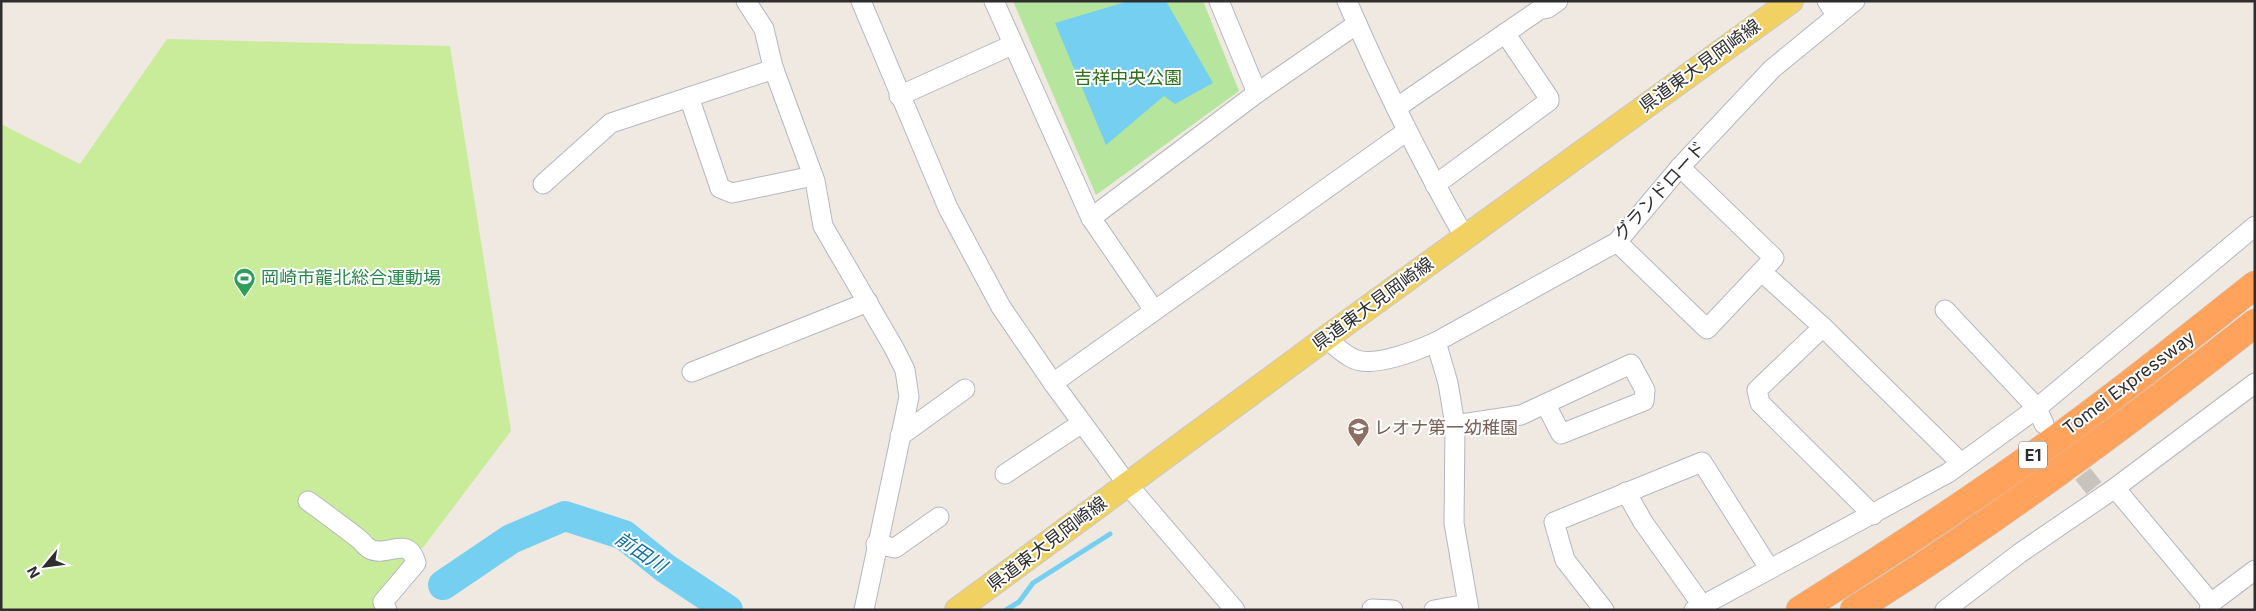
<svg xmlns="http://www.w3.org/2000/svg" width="2256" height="611" viewBox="0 0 2256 611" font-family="Inter,'Noto Sans JP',sans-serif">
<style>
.green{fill:#b6e59e}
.pitch{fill:#c9ec9a}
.water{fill:#75cff0}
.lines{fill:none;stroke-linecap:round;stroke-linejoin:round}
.stream{stroke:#75cff0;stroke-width:5}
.river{stroke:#75cff0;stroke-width:30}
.minor-tunnel{stroke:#c8c4bd;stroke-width:19;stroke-dasharray:19 9;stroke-linecap:butt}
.minor-casing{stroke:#b4b7c1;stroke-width:21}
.major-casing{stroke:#c9c9c9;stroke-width:26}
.highway-casing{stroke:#c9c9c9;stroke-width:29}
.minor{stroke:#fff;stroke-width:19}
.major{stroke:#f2d163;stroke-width:24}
.highway{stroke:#ffa35c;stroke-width:28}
.labels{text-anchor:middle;stroke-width:4;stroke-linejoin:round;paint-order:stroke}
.shield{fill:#fff;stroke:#6d6d6d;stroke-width:1}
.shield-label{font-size:16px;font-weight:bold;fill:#2e2e2e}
.street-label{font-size:18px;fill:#2e2e2e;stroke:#fff}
.park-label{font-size:18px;fill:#2c6e1b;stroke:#fff}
.leisure-label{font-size:18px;fill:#27864d;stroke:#fff;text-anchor:start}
.education-label{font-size:18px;fill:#785e54;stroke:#fff;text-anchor:start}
.water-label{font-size:19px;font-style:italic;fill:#0d6fa3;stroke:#fff}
</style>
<rect width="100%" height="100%" fill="#efe9e1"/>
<path class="green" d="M1013,1h190l36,90 -143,104z"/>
<path class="pitch" d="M167,39l283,7 61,385 -135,179h-375v-486l79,40z"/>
<path class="water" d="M1129,1h37l47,82 -38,21 -11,-8 -58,49 -51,-122z"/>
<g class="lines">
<path class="stream" d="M1006,610l13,-8 14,-19 77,-49"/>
<path class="river" d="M443,585l68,-46 54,-23 59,19 41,33 63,42"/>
<path class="minor-tunnel" d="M2048,430l46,58"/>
<defs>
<g id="minor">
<path d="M746,1l18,28 9,38 42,114 8,45 71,122 11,22 4,27 -45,213"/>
<path d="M861,1l87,207 53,99 52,76 74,101 108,126"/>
<path d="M994,1l97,217 63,92"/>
<path d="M1219,1l38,92"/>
<path d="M1347,1c35,81 74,160 118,237"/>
<path d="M1827,1l10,15"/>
<path d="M899,96l113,-51"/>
<path d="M689,97l31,91 12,5 81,-17"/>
<path d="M1396,108l143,-98 9,-2 10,-7"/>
<path d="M543,184l68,-61 163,-54"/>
<path d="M1435,185l114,-84v-3l-44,-65"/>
<path d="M1091,218l166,-125 100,-69"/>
<path d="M1617,242l90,87 67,-71 -94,-91"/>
<path d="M1763,273l60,54 138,136"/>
<path d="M1945,310l92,98 7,16"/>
<path d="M1823,327l-66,63 3,13 113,112"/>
<path d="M1326,338c9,8 17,16 28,21 20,9 64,-9 82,-17l181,-100 63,-75 92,-98 83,-68"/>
<path d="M1436,342l12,41 7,42 -1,98 15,87"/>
<path d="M692,372l176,-70"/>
<path d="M1053,383l354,-252"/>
<path d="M1455,425l66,-10 110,-51 14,26 -1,11 -83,33 -15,-29"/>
<path d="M900,436l65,-47"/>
<path d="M1005,474l77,-51"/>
<path d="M2115,488l96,115"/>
<path d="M1626,492l17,30 59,83"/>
<path d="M308,501c17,12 34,25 51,38 4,3 6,8 11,10 18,9 38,-15 46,14l-33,39 4,8"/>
<path d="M876,544l19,4 44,-31"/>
<path d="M1372,609l21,1"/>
<path d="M1434,610l33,-6"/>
<path d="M1604,610l-39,-50 -11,-38 148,-60 67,106"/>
<path d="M1694,610l254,-137 89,-65 218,-182"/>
<path d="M1945,610l75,-57 95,-65 140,-105"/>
<path d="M2209,610l2,-7 44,-33"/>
</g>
<path id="major" d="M957,610l369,-272 465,-337"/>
<g id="highway">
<path d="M1800,610c75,-47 149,-95 221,-146 80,-56 157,-118 234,-179"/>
<path d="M1854,610c140,-87 272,-185 401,-287"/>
</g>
</defs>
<use href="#minor" class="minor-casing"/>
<use href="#major" class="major-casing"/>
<use href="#highway" class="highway-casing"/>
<use href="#minor" class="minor"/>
<use href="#major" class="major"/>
<use href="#highway" class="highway"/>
</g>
<defs>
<symbol id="stadium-pin" viewBox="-11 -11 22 30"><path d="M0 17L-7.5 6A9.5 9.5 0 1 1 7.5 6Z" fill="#2e9e5b" stroke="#fff"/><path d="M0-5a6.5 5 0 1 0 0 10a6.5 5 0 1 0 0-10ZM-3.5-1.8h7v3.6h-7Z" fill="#fff"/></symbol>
<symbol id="school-pin" viewBox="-11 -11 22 30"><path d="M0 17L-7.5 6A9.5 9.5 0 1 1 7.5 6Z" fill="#8d6e63" stroke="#fff"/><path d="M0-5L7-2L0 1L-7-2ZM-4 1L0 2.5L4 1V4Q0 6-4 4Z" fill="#fff"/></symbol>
</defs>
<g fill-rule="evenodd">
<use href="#stadium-pin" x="232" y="266" width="25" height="34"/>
<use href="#school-pin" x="1346" y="416" width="25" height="34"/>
</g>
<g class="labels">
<rect class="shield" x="2019" y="441.5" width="28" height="27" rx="4"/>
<g class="shield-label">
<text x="2033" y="461">E1</text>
</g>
<g class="street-label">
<text transform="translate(1700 66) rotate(-36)" y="6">県道東大見岡崎線</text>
<text transform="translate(1660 191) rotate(-48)" y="6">グランドロード</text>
<text transform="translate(1373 304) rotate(-36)" y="6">県道東大見岡崎線</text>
<text transform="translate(2129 383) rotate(-37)" y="6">Tomei Expressway</text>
<text transform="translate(1047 544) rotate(-37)" y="6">県道東大見岡崎線</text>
</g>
<g class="park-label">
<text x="1128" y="84">吉祥中央公園</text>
</g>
<g class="leisure-label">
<text x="261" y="284">岡崎市龍北総合運動場</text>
</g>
<g class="education-label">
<text x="1374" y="434">レオナ第一幼稚園</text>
</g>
<g class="water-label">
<text transform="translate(641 552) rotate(34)" y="7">前田川</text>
</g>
</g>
<rect width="2256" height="611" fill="none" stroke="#2e2e2e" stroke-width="5"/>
<g transform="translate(45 566) rotate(241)" stroke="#ffffff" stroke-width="4" paint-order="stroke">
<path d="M0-4L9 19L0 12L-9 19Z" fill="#2e2e2e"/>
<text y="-8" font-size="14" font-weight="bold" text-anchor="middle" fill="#2e2e2e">N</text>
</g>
</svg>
